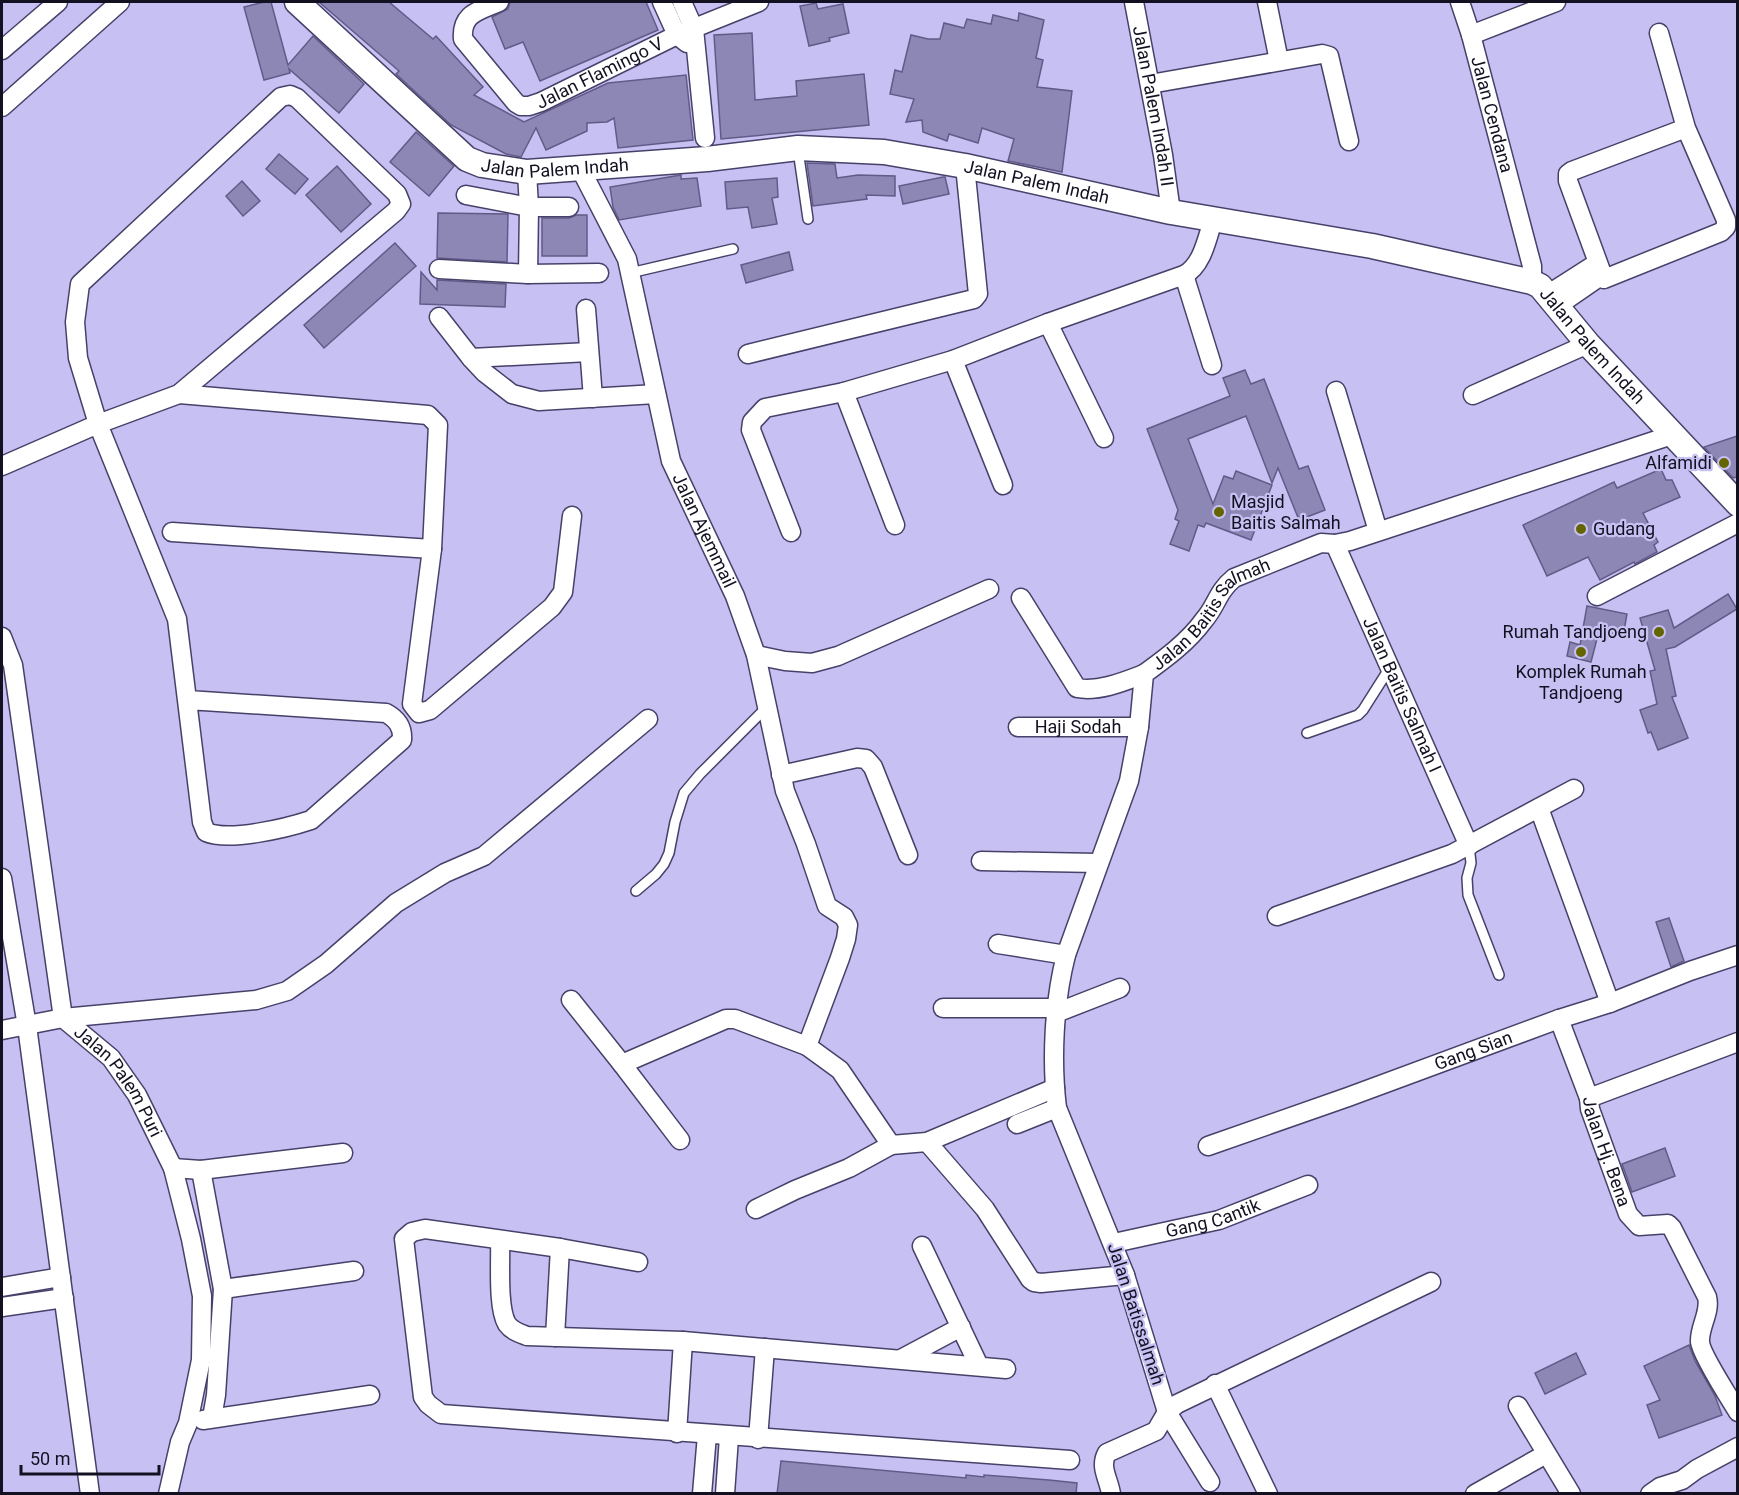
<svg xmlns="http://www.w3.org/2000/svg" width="1739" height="1495" viewBox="0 0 1739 1495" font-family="Roboto,sans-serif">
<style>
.building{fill:#8d87b6;stroke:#615b87;stroke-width:1.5}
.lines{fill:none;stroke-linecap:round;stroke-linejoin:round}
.service-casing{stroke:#474069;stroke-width:12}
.minor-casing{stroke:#474069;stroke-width:21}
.tertiary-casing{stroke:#474069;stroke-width:27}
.service{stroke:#fff;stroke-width:9}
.minor{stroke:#fff;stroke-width:18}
.tertiary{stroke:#fff;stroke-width:24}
.poi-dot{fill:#656500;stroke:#c6c1f2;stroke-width:2}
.labels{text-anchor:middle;stroke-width:4.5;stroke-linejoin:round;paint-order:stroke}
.street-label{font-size:18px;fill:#121021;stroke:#c6c1f2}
.poi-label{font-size:18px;fill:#121021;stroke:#c6c1f2;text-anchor:end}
</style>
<rect width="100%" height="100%" fill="#c6c1f2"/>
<g class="building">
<path d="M264,2h7l17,63 25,-29 51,48 -25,29 -50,-44 1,4 -26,7 -20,-73z"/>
<path d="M319,2h70l44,37 3,-3 47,51 -9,8 50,27 84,-39 78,-8 7,65 -75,8 -4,-30 -7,4 -20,1v8l-41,19 -10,-22 -15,29 -15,-3 -55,-29 -55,-51 3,-3z"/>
<path d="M510,2h136l12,28 -118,51 -17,-39 -18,7 -13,-32 16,-8z"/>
<path d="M816,3l2,6 25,-5 6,29 -20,5 1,3 -21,5 -9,-40z"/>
<path d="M1019,13l25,7 -8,38 7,2 -6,27 35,4 -10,81 -54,-11 6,-22 -32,-11 -4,15 -29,-9 -2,7 -24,-9 -1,-12 -16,2 8,-23 -24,-5 5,-24 7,2 9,-37 17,4h12l4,-16 20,5 3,-9 24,5 2,-9 25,6z"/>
<path d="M752,33l3,67 42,-4 -1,-15 68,-7 5,51 -148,14 -7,-104z"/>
<path d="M416,132l38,34 -25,30 -39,-34z"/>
<path d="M279,154l29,25 -13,15 -29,-25z"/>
<path d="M807,163l28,1 2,14 21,-3 37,1v20l-29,-1 1,4 -54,7z"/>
<path d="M337,166l34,38 -30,28 -35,-37z"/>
<path d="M681,175v4l16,-1 4,28 -82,14 -6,-13 -3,-20z"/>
<path d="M943,177h2l4,17 -46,10 -4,-18z"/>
<path d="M777,178l1,19 -6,1 5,26 -25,4 -4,-21 -21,2 -2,-27z"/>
<path d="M242,181l18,20 -17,15 -17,-20z"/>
<path d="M438,213l70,1 -1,48 -70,-4z"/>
<path d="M576,215h11v41h-45v-38h27z"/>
<path d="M395,243l21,23 -92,82 -20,-23z"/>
<path d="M789,252l4,18 -47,13 -5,-18z"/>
<path d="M421,272l16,18v-10l69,4 -1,23 -85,-3z"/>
<path d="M1245,370l6,14 13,-5 35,90 9,-3 17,44 -26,10 -21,-52 -6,15 -26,-67 -58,23 25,65 11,-28 9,3 3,-8 36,14 -21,55 -45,-17 -2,4 -6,-2 -9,26 -19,-7 9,-23 -4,-2 3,-9 -31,-81 83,-33 -7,-18z"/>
<path d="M1737,436v41l-4,1 -29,-31z"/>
<path d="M1661,469l5,11h6l8,17 -37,16 15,29 -4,3 3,7 -22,12 -1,-2 -34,18 -12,-23 -41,19 -24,-51 91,-43 3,6z"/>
<path d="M1728,594l9,15 -62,38 -9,2 10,47 -4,1 16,41 -30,12 -7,-18 -3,1 -8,-23 17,-6 -7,-33 5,-1 -15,-52 28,-8 6,18z"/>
<path d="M1587,606l40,8 -4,22 -24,-5 -8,31 -24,-6 3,-14 10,3z"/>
<path d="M1669,918l15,43 -13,6 -15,-45z"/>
<path d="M1665,1148l10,28 -43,16 -10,-28z"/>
<path d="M1689,1345l6,16 20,35 7,19 -63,23 -12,-33 13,-5 -16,-34z"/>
<path d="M1576,1353l10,21 -41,20 -10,-21z"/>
<path d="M781,1461l185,17v-3l18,2v-2l65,5 28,3 -1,11h-299z"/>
</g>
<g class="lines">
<defs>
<g id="service">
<path d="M798,150l10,69"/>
<path d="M630,273l103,-24"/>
<path d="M1307,733l51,-18 5,-5 26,-41"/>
<path d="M1469,846l2,17 -4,15 1,17 31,80"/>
<path d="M636,891l20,-17 8,-10 5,-11 6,-31 9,-29 16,-19 66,-66"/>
</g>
<g id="minor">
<path id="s1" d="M499,2c-20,9 -38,11 -36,37l53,64 5,3h8l12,-4 136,-67 82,-33"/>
<path d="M662,2l15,33 10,8"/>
<path d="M682,2l12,27 11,109"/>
<path id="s2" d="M1134,2l29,153 8,57"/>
<path d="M1267,2l12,59"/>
<path id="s3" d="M1460,2l11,33 61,231v16"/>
<path d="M1659,33l27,95 -114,43 -4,3v7l36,98 117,-47 5,-5v-7l-40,-92"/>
<path d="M1471,35l85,-33"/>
<path d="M2,50l56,-48"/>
<path d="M1150,84l172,-30 7,2 20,85"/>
<path d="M2,107l118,-105"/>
<path id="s4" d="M581,170l46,89 44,202 64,135 21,59 29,136 21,53 21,62 17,11 4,8 -2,14 -6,19 -33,88"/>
<path d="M527,172l2,35 -1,67 71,-1"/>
<path d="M466,195l63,12h40"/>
<path d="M439,269l89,5"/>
<path d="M1184,275l28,90"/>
<path d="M1547,295l50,-32"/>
<path d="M1557,306l45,-31"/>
<path d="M586,309l7,89"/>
<path d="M439,317l32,41 14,15 27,21 27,7 117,-7"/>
<path d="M1048,323l56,115"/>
<path d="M748,354l226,-55 4,-5 -13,-128"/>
<path d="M471,358l118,-6"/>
<path d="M953,360l50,125"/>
<path d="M1336,391l42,140"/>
<path d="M844,392l51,133"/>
<path d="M179,394l249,21 10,10 -6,124 -20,155 7,9 11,-3 122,-103 11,-15 9,-76"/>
<path d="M1473,395l115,-51"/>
<path d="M2,466l96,-42 81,-30 217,-183 5,-7 -4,-10 -100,-96 -7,-3 -9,2 -201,187 -5,38 3,36 20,66 79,195 25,203 4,10c23,10 81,-4 105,-12l91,-80c1,-13 -5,-21 -16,-27l-198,-13"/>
<path d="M172,532l260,17"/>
<path d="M791,532l-40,-102 1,-8 13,-14 79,-16 109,-32 95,-37 136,-48c18,-9 23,-36 29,-55"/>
<path id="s5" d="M1335,544l134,302"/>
<path d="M1597,596l141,-73"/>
<path d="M1021,598l56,90c22,4 46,-6 67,-14"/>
<path id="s6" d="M2,637l11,28 50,353 48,40 26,37 36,73 18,71 11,57 -1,64 -13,63 -8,19 -12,52"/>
<path d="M756,655l29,6 27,2 26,-7 151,-67"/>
<path id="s7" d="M1018,727h121"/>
<path d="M781,775l76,-17 9,1 7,8 35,88"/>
<path d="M1539,808l71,195"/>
<path d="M981,861l117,2"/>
<path d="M2,878l25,148 63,468"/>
<path d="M1277,916l175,-62 122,-65"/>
<path d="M998,944l68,11"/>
<path d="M571,1000l51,64 58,76"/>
<path d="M943,1008h114"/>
<path d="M1056,1013l64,-25"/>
<path id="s8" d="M1559,1019l30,79 1,11 38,105 11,12 29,-2 4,4 35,69c4,15 -8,30 -7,45 1,12 30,57 38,70"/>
<path d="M2,1030l61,-12 193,-18 31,-9 39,-27 70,-61 49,-30 39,-17 164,-137"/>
<path d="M622,1064l104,-45h9l72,27 33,24 51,75 36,-3 128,-54"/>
<path d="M1589,1098l149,-56"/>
<path d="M1017,1124l40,-16"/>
<path d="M927,1142l58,67 45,70 4,3 7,1 84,-8"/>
<path id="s9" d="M1208,1146l140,-49 211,-78 51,-16 80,-32 48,-16"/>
<path d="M173,1168l28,2 142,-17"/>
<path d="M201,1170l22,119 -7,106 -4,23"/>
<path d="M756,1209l39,-19 54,-22 42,-23"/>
<path d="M500,1240c1,20 -3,67 7,84 5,7 12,9 20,12l156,5 323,28"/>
<path id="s10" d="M1114,1243l105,-23 89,-35"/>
<path d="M922,1246l57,120"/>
<path d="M638,1262l-78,-14 -135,-19 -13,3 -8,7 19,158 5,7 13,10 629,46"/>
<path d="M2,1287l59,-10"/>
<path d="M223,1289l131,-18"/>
<path d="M2,1307l62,-9"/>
<path d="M555,1337l5,-89"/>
<path d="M901,1359l60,-32"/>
<path d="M1215,1384l53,110"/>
<path d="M1518,1406l53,88"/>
<path d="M203,1420l167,-25"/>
<path d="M677,1433l6,-92"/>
<path d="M758,1439l7,-91"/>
<path id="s11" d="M1210,1482l-43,-70 -42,-137 -68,-167c-6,-48 -3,-106 9,-153l63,-174 10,-54 5,-53c22,-16 44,-32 60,-54 13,-15 13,-28 30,-42l87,-35 14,1 15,-3 322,-106"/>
<path d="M702,1494l5,-59"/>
<path d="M725,1494l4,-57"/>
<path d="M1111,1494c-2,-15 -12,-27 -4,-41l49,-22 11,-19 10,-8 254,-122"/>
<path d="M1475,1494l71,-40"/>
<path d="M1650,1494l10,-7 22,-7 15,-11 41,-22"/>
</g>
<g id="tertiary">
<path id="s12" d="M297,2l170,157 15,6 45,7 180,-13 91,-11 86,4 81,14 206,46 201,34 160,36 8,4 48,58 150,160"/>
</g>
</defs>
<use href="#service" class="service-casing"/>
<use href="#minor" class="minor-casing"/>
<use href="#tertiary" class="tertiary-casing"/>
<use href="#service" class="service"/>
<use href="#minor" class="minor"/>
<use href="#tertiary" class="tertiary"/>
</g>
<g class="poi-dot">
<circle cx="1724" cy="463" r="6"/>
<circle cx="1219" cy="512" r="6"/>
<circle cx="1581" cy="529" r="6"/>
<circle cx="1659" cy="632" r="6"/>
<circle cx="1581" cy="652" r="6"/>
</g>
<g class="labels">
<g class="street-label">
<text dy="6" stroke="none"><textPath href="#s1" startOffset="232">Jalan Flamingo V</textPath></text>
<text dy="6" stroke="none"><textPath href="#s2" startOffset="106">Jalan Palem Indah II</textPath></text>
<text dy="6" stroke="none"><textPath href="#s3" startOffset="117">Jalan Cendana</textPath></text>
<text dy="6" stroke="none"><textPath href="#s12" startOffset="321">Jalan Palem Indah</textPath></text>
<text dy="6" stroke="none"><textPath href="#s12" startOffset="807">Jalan Palem Indah</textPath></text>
<text dy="6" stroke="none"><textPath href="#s12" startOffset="1401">Jalan Palem Indah</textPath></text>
<text dy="6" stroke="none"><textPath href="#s4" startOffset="384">Jalan Ajemmail</textPath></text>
<text dy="6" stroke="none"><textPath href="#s11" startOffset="945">Jalan Baitis Salmah</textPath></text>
<text dy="6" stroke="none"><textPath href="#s5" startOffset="165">Jalan Baitis Salmah I</textPath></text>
<text dy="6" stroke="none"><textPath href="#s7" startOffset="60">Haji Sodah</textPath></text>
<text dy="6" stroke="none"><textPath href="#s9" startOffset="282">Gang Sian</textPath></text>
<text dy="6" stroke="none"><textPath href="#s6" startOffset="472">Jalan Palem Puri</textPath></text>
<text dy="6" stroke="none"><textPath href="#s8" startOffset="141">Jalan Hj. Bena</textPath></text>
<text dy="6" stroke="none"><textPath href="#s10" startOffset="102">Gang Cantik</textPath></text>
<text transform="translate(1136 1314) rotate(72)" y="6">Jalan Batissalmah</text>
</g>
<g class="poi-label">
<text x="1712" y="469">Alfamidi</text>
<text x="1231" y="508" text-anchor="start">Masjid<tspan x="1231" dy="21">Baitis Salmah</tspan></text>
<text x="1593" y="535" text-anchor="start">Gudang</text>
<text x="1647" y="638">Rumah Tandjoeng</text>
<text x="1581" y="678" text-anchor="middle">Komplek Rumah<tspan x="1581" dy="21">Tandjoeng</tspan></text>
</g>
</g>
<rect width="1739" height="1495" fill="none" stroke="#121021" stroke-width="6"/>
<path d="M21 1465v9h138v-9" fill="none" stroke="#121021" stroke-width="3"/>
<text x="30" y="1465" font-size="18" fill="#121021" stroke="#c6c1f2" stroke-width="4.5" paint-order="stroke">50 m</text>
</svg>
